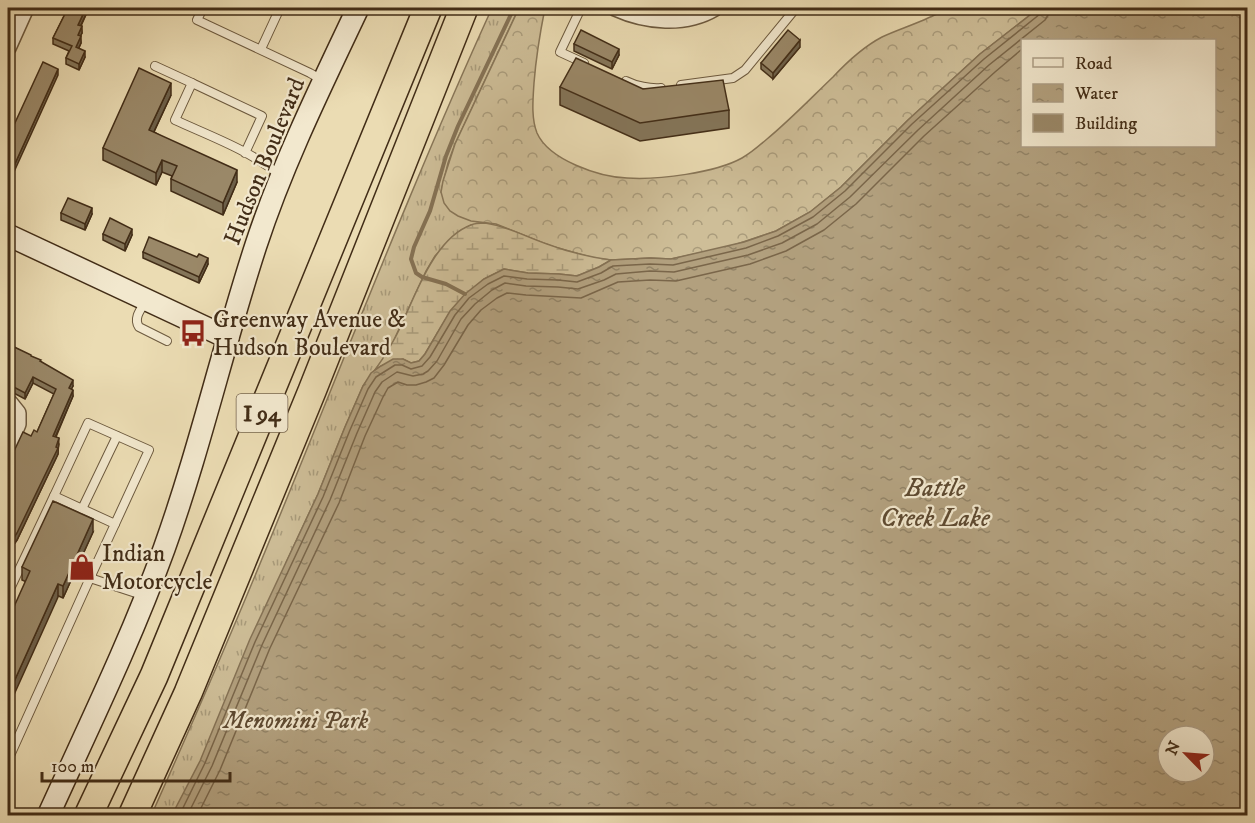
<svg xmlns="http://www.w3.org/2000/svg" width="1255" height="823" viewBox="0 0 1255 823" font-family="'IM FELL DW Pica',serif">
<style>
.grass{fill:url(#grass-tufts);stroke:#887658;stroke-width:1.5}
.forest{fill:url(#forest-crowns);stroke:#887658;stroke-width:1.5}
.wetland{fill:url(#wetland-marsh);stroke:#887658;stroke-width:1.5}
.water{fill:url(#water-ripples);stroke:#857255;stroke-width:1.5;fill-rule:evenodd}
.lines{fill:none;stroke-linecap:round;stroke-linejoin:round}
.shore{stroke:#7a664a;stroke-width:1.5}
.stream{stroke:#857255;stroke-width:4}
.lane-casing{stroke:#6c593e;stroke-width:10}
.street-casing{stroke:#6c593e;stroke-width:18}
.secondary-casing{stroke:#422d17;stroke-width:24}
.highway-casing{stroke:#422d17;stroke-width:30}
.lane{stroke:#f2e8ce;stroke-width:8}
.street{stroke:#f2e8ce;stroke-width:15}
.secondary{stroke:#f2e8ce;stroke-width:21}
.highway{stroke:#ebdcb3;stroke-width:27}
.wall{fill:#847559;stroke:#422d17;stroke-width:1.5}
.shaded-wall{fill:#6c5f49;stroke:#422d17;stroke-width:1.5}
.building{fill:#9a8868;stroke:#422d17;stroke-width:1.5}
.labels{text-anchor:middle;stroke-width:4.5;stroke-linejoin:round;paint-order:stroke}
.shield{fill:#f2e8ce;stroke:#77654e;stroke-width:1.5}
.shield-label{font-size:22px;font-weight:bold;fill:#422d17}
.street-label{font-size:24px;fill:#422d17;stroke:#f2e8ce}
.poi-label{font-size:24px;fill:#422d17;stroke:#f2e8ce;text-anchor:start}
.park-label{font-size:24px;font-style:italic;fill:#5e4a31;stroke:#f2e8ce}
.water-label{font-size:26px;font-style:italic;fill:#5e4a31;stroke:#f2e8ce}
</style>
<defs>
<pattern id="grass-tufts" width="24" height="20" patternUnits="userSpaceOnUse" patternTransform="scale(1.5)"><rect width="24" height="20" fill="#cebe98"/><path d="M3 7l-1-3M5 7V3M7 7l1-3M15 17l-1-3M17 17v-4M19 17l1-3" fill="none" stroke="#a99b7b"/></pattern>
<pattern id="forest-crowns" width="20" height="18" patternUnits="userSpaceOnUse" patternTransform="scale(1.5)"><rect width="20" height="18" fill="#cebe98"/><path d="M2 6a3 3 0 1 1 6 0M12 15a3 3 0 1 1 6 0" fill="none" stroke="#a99b7b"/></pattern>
<pattern id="wetland-marsh" width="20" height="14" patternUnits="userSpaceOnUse" patternTransform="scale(1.5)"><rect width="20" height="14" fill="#cebe98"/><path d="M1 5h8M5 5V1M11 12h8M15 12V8" fill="none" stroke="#a99b7b"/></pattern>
<pattern id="water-ripples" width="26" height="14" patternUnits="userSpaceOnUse" patternTransform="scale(1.5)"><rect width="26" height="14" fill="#b2a07e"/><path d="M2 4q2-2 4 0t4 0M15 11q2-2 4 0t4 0" fill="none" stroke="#928366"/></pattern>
</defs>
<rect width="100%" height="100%" fill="#ebdcb3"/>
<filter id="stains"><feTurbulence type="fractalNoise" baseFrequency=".00333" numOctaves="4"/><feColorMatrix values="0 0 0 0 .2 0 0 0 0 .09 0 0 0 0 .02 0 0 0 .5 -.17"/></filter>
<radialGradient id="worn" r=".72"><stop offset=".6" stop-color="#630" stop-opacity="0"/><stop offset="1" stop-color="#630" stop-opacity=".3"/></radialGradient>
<path class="grass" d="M492,8h27l-64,136 -7,19 -7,29c16,23 15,26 44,31l-14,2 -13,7 -23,24 -9,15 -33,71 -9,16 -21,28 -18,41 -27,67 -32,69 438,252 -573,1c33,-74 65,-147 96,-221 82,-196 157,-394 245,-587z"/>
<path class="forest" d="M519,8h26c-5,25 -9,49 -11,75 -1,16 -3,35 3,50 12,27 62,44 90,45 31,2 88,-5 115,-20 9,-5 17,-12 25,-19 23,-19 44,-41 66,-62 14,-15 30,-30 49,-40 15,-7 31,-12 46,-19 8,-3 17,-9 25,-10 8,-2 18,0 27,0 20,0 39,0 59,0l-59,46 -72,66 -67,67 -31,25 -34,19 -48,16 -57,12 -21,-1 -39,2 -17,-2 -43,-12 -55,-22 -25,-3 -13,-5 -8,-5 -6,-8 -3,-11 2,-11 12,-37z"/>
<path class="wetland" d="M485,223c22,3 41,14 62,21 21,8 42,13 64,16l-12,7 -22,9 -18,-2 -31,-1 -24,-4 -20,10 -34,33 -25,42 -6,7 -8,2 -8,-4 -22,7 -6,4c10,-14 19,-29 26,-44 15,-33 34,-88 70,-101 4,-2 10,-2 14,-2z"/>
<path class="water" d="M1039,8h208v807h-1075l28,-54 50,-122 68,-145 27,-67 18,-41 8,-13 10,-7 12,-7h10l8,4 8,-2 6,-7 25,-43 15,-17 19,-15 20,-10 24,4 31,1 18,2 22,-9 12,-7 39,-2 21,1 73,-17 32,-11 34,-19 31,-25 67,-67 72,-66zM1022,40h192v106h-192zM1168,736h36v36h-36z"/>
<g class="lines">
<g class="shore">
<path d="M179,816l26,-53 50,-121 68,-145 27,-67 18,-41 8,-12 19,-12h7l9,4 11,-3 8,-9 25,-42 14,-17 19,-14 16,-8 23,3 31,1 19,2 24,-9 12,-7 37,-2 23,1 73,-17 32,-12 35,-19 32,-26 67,-67 72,-65 56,-45 2,-6"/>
<path d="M187,816l25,-50 50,-121 68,-145 27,-67 18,-41 7,-10 15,-10 16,4 10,-2 5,-3 9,-10 24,-42 14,-15 17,-14 13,-7 21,3 32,1 20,2 26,-9 12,-6 34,-3 24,1 74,-17 34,-12 35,-19 33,-27 68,-67 71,-65 56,-45 3,-5 1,-7"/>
<path d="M197,816l23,-46 50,-122 69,-145 26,-67 18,-39 5,-9 10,-6 9,3h9l10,-3 8,-4 10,-13 24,-40 13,-15 16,-12 10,-5 19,2 55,3 37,-16 32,-2 26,1 74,-17 36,-13 38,-21 32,-26 68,-68 71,-64 27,-23"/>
</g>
<path class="stream" d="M465,294l-19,-10 -24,-7 -6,-4 -5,-14 3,-12 16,-36 16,-55 12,-30 56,-118"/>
<defs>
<g id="lane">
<path d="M203,8l-6,12 113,53 12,7"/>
<path d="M581,8l-21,44 24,11"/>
<path d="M261,49l19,-41"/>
<path d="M155,66l37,17"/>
<path d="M626,81c10,5 24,8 35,7"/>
<path d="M681,85l52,-7 12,-8 51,-62"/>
<path d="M245,153l17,-37 -70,-33 -17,37c35,16 74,30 105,55"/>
<path d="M146,301c-5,8 -13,17 -7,26l28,14"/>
<path d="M54,496l34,-73 61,27 -34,74"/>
<path d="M82,509l35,-73"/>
<path d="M8,593l46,-97 61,28 -25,54"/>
<path d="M8,760l82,-182 55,18"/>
</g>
<g id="street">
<path d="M615,8c31,14 70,18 100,0"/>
<path d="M8,48l18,-40"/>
<path d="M8,402l2,1 8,10v11l-10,24"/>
</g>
<g id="secondary">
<path d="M8,235l220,103"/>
<path d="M48,816c40,-88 83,-176 116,-267 36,-100 59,-203 92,-304 27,-82 65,-159 102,-237"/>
</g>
<g id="highway">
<path d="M88,816l66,-140 274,-668"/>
<path d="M132,816l56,-123 124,-302 152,-383"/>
</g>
</defs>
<use href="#lane" class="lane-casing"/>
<use href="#street" class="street-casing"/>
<use href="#secondary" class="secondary-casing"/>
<use href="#highway" class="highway-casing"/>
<use href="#lane" class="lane"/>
<use href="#street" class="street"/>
<use href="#secondary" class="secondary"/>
<use href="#highway" class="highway"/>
</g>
<g class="wall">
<path d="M68,8h21l-8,18 1,7 -2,3 1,7 -2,5 6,9 -6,13 -13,-6v-6l3,-7 -16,-7v-6z"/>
<path d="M574,44l45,11 -7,14 -38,-18z"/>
<path d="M800,47l-27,32 -12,-10v-6z"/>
<path d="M560,87l83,2 86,21v18l-89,13 -80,-36z"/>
<path d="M171,95l-17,37 83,50 -14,33 -52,-24v-12l1,-3 -10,-4 -6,13 -53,-25v-12z"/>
<path d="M61,213l31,1 -7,16 -24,-10z"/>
<path d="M103,234l29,1 -7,16 -22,-11z"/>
<path d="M143,252l54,5 11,7 -9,19 -56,-25z"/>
<path d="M8,344l33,18 32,24 -2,3 2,7 -17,41 3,7 -1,5v5l-41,86 -5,7v4l-4,10v-97l23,-28 6,-4 17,-38 -21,-11 -8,16 -17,-9z"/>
<path d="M93,532l-30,66 -41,-18v-13z"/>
</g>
<g class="shaded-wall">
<path d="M86,8h3l-11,23v-6z"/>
<path d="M82,26v7l-4,8v-6z"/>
<path d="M81,36v7l-5,10v-6z"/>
<path d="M800,40v7l-27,32v-6z"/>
<path d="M619,49v6l-7,14v-7z"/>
<path d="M85,51v6l-6,13v-6z"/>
<path d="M58,69v6l-50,110v-6z"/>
<path d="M171,83v12l-22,47v-12z"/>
<path d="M162,160v12l-6,13v-12z"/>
<path d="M237,170v12l-14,33v-12z"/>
<path d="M92,208v6l-7,16v-6z"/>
<path d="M132,229v6l-7,16v-7z"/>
<path d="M208,258v6l-9,19v-6z"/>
<path d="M10,270v7l-2,5v-6z"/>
<path d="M33,377v6l-8,16v-6z"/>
<path d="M73,380v6l-4,8v-6z"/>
<path d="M73,390v6l-20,46v-6z"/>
<path d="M59,438l-1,16 -41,86 -5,7v4l-4,10v-6l2,-11z"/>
<path d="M93,519v13l-30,66v-12z"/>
<path d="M58,584v13l-50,111v-13z"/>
</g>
<g class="building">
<path d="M68,8h18l-8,17 4,1 -4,9 3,1 -5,11 9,4 -6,13 -13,-6 6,-12 -19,-8z"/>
<path d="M581,30l38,19 -7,13 -38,-18z"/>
<path d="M788,30l12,10 -27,33 -12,-10z"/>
<path d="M576,58l67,31 80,-9 6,30 -89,13 -80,-36z"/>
<path d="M43,62l15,7 -50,110v-41z"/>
<path d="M139,68l32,15 -22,47 88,40 -14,33 -52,-24 6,-13 -15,-6 -6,13 -53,-25z"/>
<path d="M68,198l24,10 -7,16 -24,-11z"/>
<path d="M110,218l22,11 -7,15 -22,-10z"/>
<path d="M149,237l48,20 2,-3 9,4 -9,19 -56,-25z"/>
<path d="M8,344l23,11v1l10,4 -1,1 33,19 -4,8 4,2 -20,46 6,2 -3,9 2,1 -41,85 -7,11h2l-4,11v-91l15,-32 8,4 3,-6 3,2 19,-43 -23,-12 -8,16 -17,-9z"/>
<path d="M53,501l40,18 -30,67 -5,-2 -50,111v-75l22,-49 -8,-4z"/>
</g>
<defs>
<symbol id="bus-bare" viewBox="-9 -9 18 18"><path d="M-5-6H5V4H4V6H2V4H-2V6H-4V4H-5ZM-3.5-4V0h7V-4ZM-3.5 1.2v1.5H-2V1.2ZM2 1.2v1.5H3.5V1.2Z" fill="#8f2418" stroke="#f2e8ce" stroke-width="2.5" paint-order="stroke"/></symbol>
<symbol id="shop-bare" viewBox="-9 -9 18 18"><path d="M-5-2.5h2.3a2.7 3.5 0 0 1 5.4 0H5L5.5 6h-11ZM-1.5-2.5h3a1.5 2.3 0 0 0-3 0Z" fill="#8f2418" stroke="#f2e8ce" stroke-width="2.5" paint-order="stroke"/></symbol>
</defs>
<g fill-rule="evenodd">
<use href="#bus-bare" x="174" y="314" width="38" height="38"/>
<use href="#shop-bare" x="63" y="548" width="38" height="38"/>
</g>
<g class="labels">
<rect class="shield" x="236.5" y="394" width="51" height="38" rx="4.5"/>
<g class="shield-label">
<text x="262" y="421">I 94</text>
</g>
<g class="street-label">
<text transform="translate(264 161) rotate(-68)" y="8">Hudson Boulevard</text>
</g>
<g class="poi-label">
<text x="213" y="327">Greenway Avenue &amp;<tspan x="213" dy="28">Hudson Boulevard</tspan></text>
<text x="102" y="561">Indian<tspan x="102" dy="28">Motorcycle</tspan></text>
</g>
<g class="park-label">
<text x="296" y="728">Menomini Park</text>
</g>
<g class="water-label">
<text x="935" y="496">Battle<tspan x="935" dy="30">Creek Lake</tspan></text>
</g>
</g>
<rect width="1255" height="823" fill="none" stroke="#ebdcb3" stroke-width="30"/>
<rect x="9" y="9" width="1237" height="805" fill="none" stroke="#422d17" stroke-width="3"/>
<rect x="15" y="15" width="1225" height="793" fill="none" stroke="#422d17" stroke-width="1.5"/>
<rect x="1021" y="39" width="195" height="108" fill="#f2e8ce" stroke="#ac9d85" stroke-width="1.5"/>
<rect x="1033" y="58" width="30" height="9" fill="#f2e8ce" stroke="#ac9d85" stroke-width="1.5"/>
<text x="1075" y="69" font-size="18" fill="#422d17">Road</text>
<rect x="1033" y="84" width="30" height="18" fill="url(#water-ripples)" stroke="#ac9d85" stroke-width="1.5"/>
<text x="1075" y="99" font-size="18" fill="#422d17">Water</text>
<rect x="1033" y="114" width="30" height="18" fill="#9a8868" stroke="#ac9d85" stroke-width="1.5"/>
<text x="1075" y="129" font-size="18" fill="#422d17">Building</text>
<g transform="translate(1186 754) rotate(295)"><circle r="28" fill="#f2e8ce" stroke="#ac9d85" stroke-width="1.5"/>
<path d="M0-4.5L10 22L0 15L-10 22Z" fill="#8f2418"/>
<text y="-9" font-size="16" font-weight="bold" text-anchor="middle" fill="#422d17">N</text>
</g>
<path d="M42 772v9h188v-9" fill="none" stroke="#422d17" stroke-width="3"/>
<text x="51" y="772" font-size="18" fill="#422d17" stroke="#f2e8ce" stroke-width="4.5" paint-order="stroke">100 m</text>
<rect width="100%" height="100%" filter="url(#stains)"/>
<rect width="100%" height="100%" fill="url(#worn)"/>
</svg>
